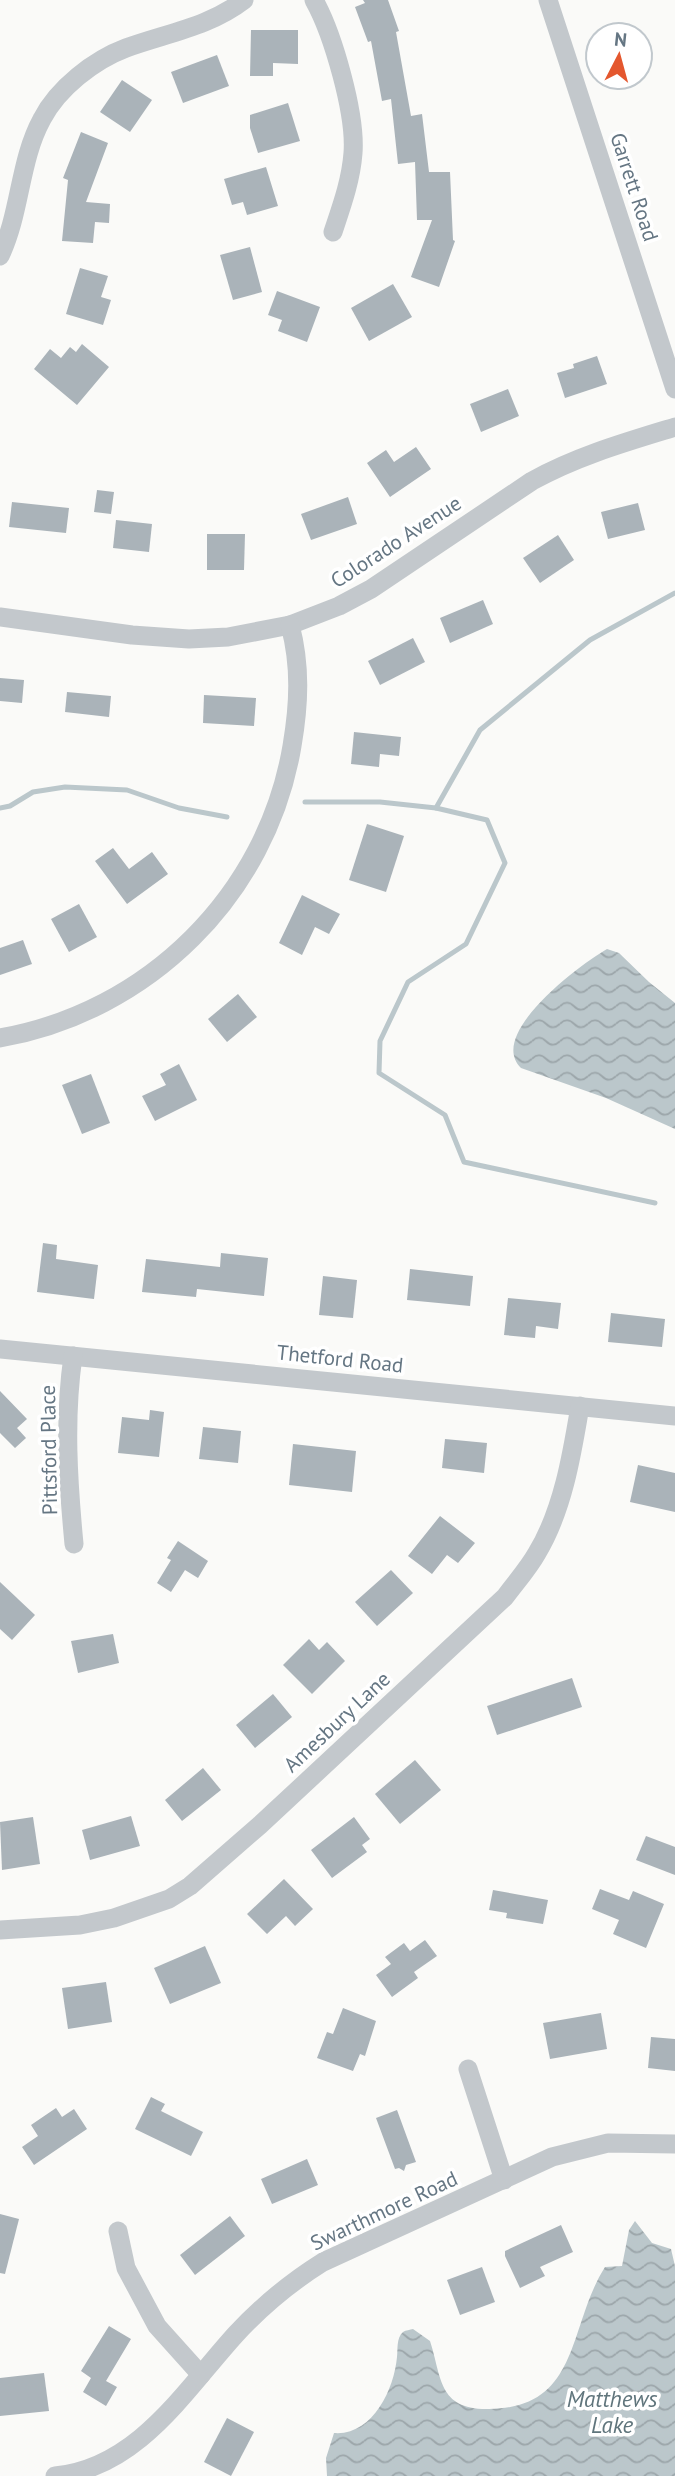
<svg xmlns="http://www.w3.org/2000/svg" width="675" height="2476" viewBox="0 0 675 2476" font-family="'PT Sans',sans-serif">
<style>
.water{fill:url(#water-waves)}
.lines{fill:none;stroke-linecap:round;stroke-linejoin:round}
.stream{stroke:#bbc7cb;stroke-width:5}
.building{fill:#aab3b9}
.minor{stroke:#c3c8cc;stroke-width:19}
.labels{text-anchor:middle;stroke-width:7;stroke-linejoin:round;paint-order:stroke}
.street-label{font-size:21px;fill:#657683;stroke:#fff}
.water-label{font-size:23px;font-style:italic;fill:#60757c;stroke:#fff}
</style>
<defs>
<pattern id="water-waves" width="16" height="10" patternUnits="userSpaceOnUse" patternTransform="scale(1.75)"><rect width="16" height="10" fill="#bbc7cb"/><path d="M0 5q4-4 8 0t8 0" fill="none" stroke="#9ca6aa"/></pattern>
</defs>
<rect width="100%" height="100%" fill="#fafaf8"/>
<g class="water">
<path d="M607,949l12,4 30,29 26,21v126l-69,-31 -85,-30c-35,-34 60,-104 86,-119z"/>
<path d="M635,2221l17,22 19,6 4,17v210h-348l-1,-18 8,-25c38,3 60,-43 63,-76 1,-7 -1,-19 6,-25 3,-2 7,-2 10,-3l17,12c12,37 8,69 59,68 92,-1 78,-82 116,-142l17,-1 7,-36z"/>
</g>
<g class="lines">
<g class="stream">
<path d="M305,802h75l56,6 51,12 18,43 -39,81 -58,38 -28,59 -1,32 66,42 19,47 191,41"/>
<path d="M0,808l10,-2 23,-14 32,-5 62,3 52,18 48,9"/>
<path d="M436,808l44,-78 110,-90 85,-47"/>
</g>
</g>
<g class="building">
<path d="M363,0h25l11,31 -3,1 15,84 11,-2 7,58h21l3,68 2,1 -16,46 -28,-10 21,-57h-15l-2,-58 -17,2 -7,-65 -9,2 -11,-60 -3,1 -13,-35 10,-4z"/>
<path d="M251,30h47v34l-25,-1v13h-23z"/>
<path d="M217,55l12,31 -46,17 -12,-31z"/>
<path d="M122,80l30,20 -22,32 -30,-20z"/>
<path d="M288,103l12,38 -42,12 -8,-25v-13z"/>
<path d="M81,132l27,11 -22,59 24,2 -1,19 -14,-1 -2,21 -31,-2 6,-61 -5,-2z"/>
<path d="M266,167l12,39 -31,9 -4,-13 -11,3 -8,-26z"/>
<path d="M250,247l12,45 -29,8 -13,-45z"/>
<path d="M80,268l28,8 -7,21 10,3 -8,25 -37,-11z"/>
<path d="M393,284l19,33 -43,24 -18,-33z"/>
<path d="M277,291l43,16 -13,35 -29,-11 4,-11 -14,-5z"/>
<path d="M82,344l27,23 -32,38 -43,-36 16,-20 11,9 9,-11 6,5z"/>
<path d="M597,356l10,28 -42,14 -8,-25 17,-5 -1,-4z"/>
<path d="M508,389l11,27 -38,16 -11,-28z"/>
<path d="M416,447l15,22 -41,28 -23,-34 19,-13 8,12z"/>
<path d="M97,490l17,2 -3,22 -17,-2z"/>
<path d="M348,497l9,27 -46,16 -10,-26z"/>
<path d="M12,502l57,6 -3,25 -57,-6z"/>
<path d="M638,503l7,27 -37,9 -7,-27z"/>
<path d="M116,520l36,4 -3,28 -36,-4z"/>
<path d="M207,534h38l-1,36h-37z"/>
<path d="M558,535l16,25 -34,23 -17,-25z"/>
<path d="M483,600l10,24 -43,19 -10,-25z"/>
<path d="M413,638l12,24 -45,23 -12,-24z"/>
<path d="M0,678l24,2 -2,23 -22,-2z"/>
<path d="M67,692l44,4 -2,21 -44,-5z"/>
<path d="M204,695l52,3 -2,28 -51,-3z"/>
<path d="M354,732l47,5 -2,19 -19,-2 -1,13 -28,-3z"/>
<path d="M367,824l37,12 -18,56 -37,-12z"/>
<path d="M113,848l16,21 23,-17 16,22 -41,30 -32,-43z"/>
<path d="M302,895l38,19 -11,20 -14,-7 -13,28 -23,-12z"/>
<path d="M79,904l18,33 -28,15 -18,-33z"/>
<path d="M23,940l9,24 -32,11v-27z"/>
<path d="M238,994l19,23 -30,25 -19,-23z"/>
<path d="M179,1064l18,36 -42,21 -13,-25 24,-11 -6,-11z"/>
<path d="M91,1074l19,49 -28,11 -20,-49z"/>
<path d="M43,1243l14,2 -1,14 42,6 -4,34 -57,-7z"/>
<path d="M221,1253l47,5 -4,38 -67,-7 -1,8 -54,-5 4,-33 74,8z"/>
<path d="M410,1269l63,7 -3,30 -63,-6z"/>
<path d="M323,1276l34,4 -4,38 -34,-3z"/>
<path d="M508,1298l53,5 -3,26 -22,-3 -1,12 -31,-3z"/>
<path d="M611,1313l54,6 -3,28 -54,-5z"/>
<path d="M0,1391l27,28 -10,9 9,10 -11,10 -15,-15z"/>
<path d="M150,1410l14,2 -5,45 -41,-4 4,-36 27,3z"/>
<path d="M203,1427l38,4 -3,32 -39,-4z"/>
<path d="M445,1439l42,4 -3,30 -42,-5z"/>
<path d="M293,1444l63,7 -4,41 -63,-7z"/>
<path d="M638,1465l37,8v39l-45,-10z"/>
<path d="M440,1516l35,27 -17,20 -11,-8 -15,19 -24,-18z"/>
<path d="M178,1541l30,20 -10,17 -13,-8 -14,22 -14,-9 14,-23 -4,-2z"/>
<path d="M391,1570l22,23 -36,33 -22,-24z"/>
<path d="M0,1582l35,33 -23,25 -12,-11z"/>
<path d="M113,1634l6,29 -41,10 -7,-32z"/>
<path d="M309,1639l10,11 8,-8 18,19 -33,33 -29,-29z"/>
<path d="M572,1678l10,29 -85,28 -10,-29z"/>
<path d="M273,1694l19,23 -37,31 -19,-23z"/>
<path d="M415,1760l26,30 -41,34 -25,-30z"/>
<path d="M203,1768l18,22 -39,31 -17,-21z"/>
<path d="M131,1816l9,30 -50,14 -8,-30z"/>
<path d="M33,1817l7,47 -38,6 -2,-48z"/>
<path d="M354,1817l16,22 -8,6 5,7 -35,26 -21,-28z"/>
<path d="M646,1836l29,11v28l-39,-15z"/>
<path d="M284,1879l29,30 -18,17 -9,-10 -19,18 -20,-20z"/>
<path d="M600,1889l29,11 4,-9 31,13 -18,44 -33,-14 6,-14 -27,-11z"/>
<path d="M493,1890l55,10 -5,24 -37,-6 1,-5 -18,-3z"/>
<path d="M425,1940l12,16 -23,16 4,6 -26,19 -16,-22 15,-11 -6,-7 19,-14 6,8z"/>
<path d="M205,1946l16,37 -51,21 -16,-36z"/>
<path d="M106,1982l6,40 -44,7 -6,-41z"/>
<path d="M343,2008l33,13 -11,35 -5,-2 -7,17 -36,-13 10,-26 6,2z"/>
<path d="M601,2013l6,36 -57,10 -7,-36z"/>
<path d="M651,2037l24,2v32l-27,-3z"/>
<path d="M151,2097l14,7 -4,7 42,21 -12,24 -56,-27z"/>
<path d="M56,2108l6,9 12,-8 13,20 -53,36 -12,-18 16,-11 -7,-11z"/>
<path d="M397,2110l19,52 -10,3 -2,6 -5,-3 -4,1 -19,-51z"/>
<path d="M307,2159l11,26 -46,19 -11,-25z"/>
<path d="M0,2214l19,5 -14,55 -5,-1z"/>
<path d="M230,2216l15,20 -50,39 -15,-20z"/>
<path d="M561,2225l12,27 -33,15 5,9 -25,12 -15,-32v-5z"/>
<path d="M482,2267l13,35 -35,13 -13,-35z"/>
<path d="M109,2326l22,13 -25,42 11,6 -11,19 -23,-14 8,-14 -10,-7z"/>
<path d="M44,2373l5,38 -49,5v-38z"/>
<path d="M227,2418l27,14 -23,44 -27,-14z"/>
</g>
<g class="lines">
<g class="minor">
<path d="M314,0c19,34 42,114 39,153 -2,27 -11,52 -20,79"/>
<path d="M548,0l127,389"/>
<path d="M0,256c21,-44 19,-95 42,-137 16,-31 52,-59 84,-71 41,-15 83,-21 118,-48"/>
<path d="M0,617l132,18 57,4 39,-2 62,-12 49,-19 32,-17 161,-108c45,-25 94,-39 143,-54"/>
<path d="M0,1038c148,-26 267,-143 292,-292 7,-41 9,-80 -2,-121"/>
<path d="M0,1349l675,67"/>
<path d="M73,1356c-9,63 -5,125 1,188"/>
<path d="M0,1930l80,-5 34,-7 55,-19 21,-13 70,-61 245,-228c11,-15 23,-28 32,-44 26,-43 35,-99 43,-147"/>
<path d="M468,2069l36,111"/>
<path d="M118,2231l8,37 31,58 44,49"/>
<path d="M55,2476c83,-8 130,-86 181,-142 25,-27 55,-52 87,-72l229,-105 56,-14 67,1"/>
</g>
</g>
<g class="labels">
<g class="street-label">
<text transform="translate(634 187) rotate(72)" y="7">Garrett Road</text>
<text transform="translate(396 542) rotate(-33)" y="7">Colorado Avenue</text>
<text transform="translate(340 1359) rotate(6)" y="7">Thetford Road</text>
<text transform="translate(49 1450) rotate(-91)" y="7">Pittsford Place</text>
<text transform="translate(337 1722) rotate(-43)" y="7">Amesbury Lane</text>
<text transform="translate(384 2211) rotate(-25)" y="7">Swarthmore Road</text>
</g>
<g class="water-label">
<text x="612" y="2407">Matthews<tspan x="612" dy="26">Lake</tspan></text>
</g>
</g>
<g transform="translate(619 56) rotate(6)"><circle r="33" fill="#ffffff" stroke="#c1c8cd" stroke-width="2"/>
<path d="M0-5L12 26L0 18L-12 26Z" fill="#e4572e"/>
<text y="-10" font-size="19" font-weight="bold" text-anchor="middle" fill="#657683">N</text>
</g>
</svg>
